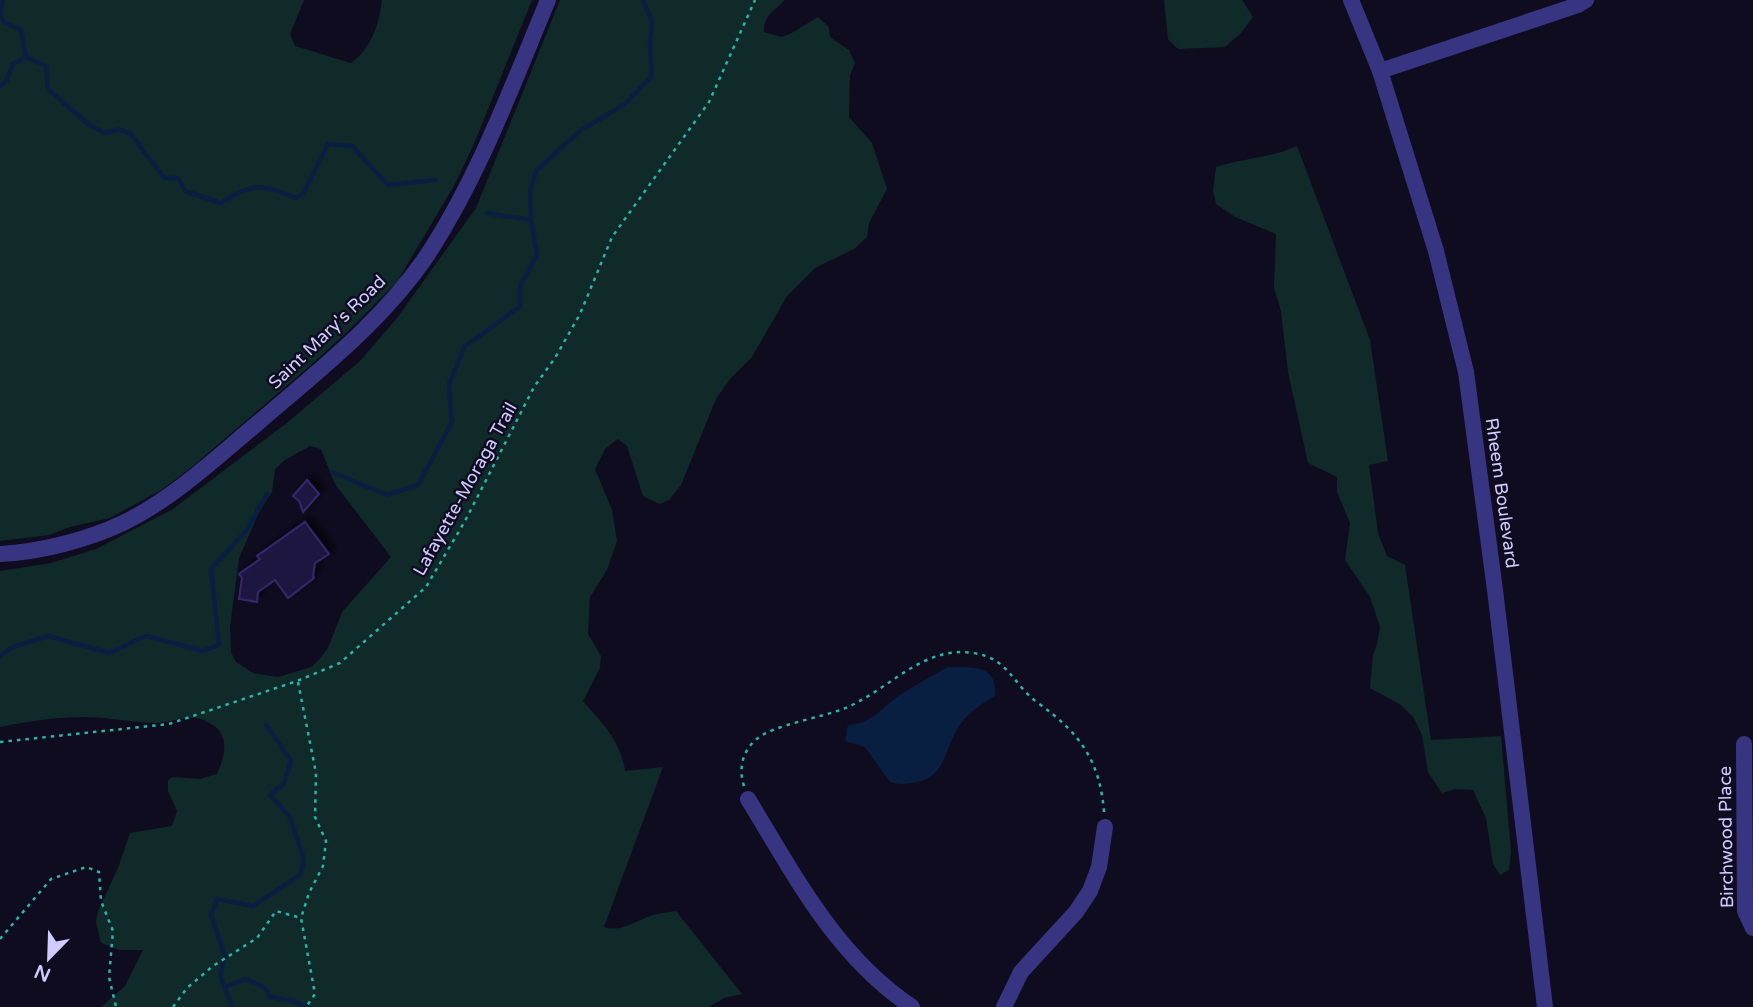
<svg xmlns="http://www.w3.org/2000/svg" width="1753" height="1007" viewBox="0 0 1753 1007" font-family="'Varela Round',sans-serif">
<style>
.green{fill:#0f2a29;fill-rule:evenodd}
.water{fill:#091f41}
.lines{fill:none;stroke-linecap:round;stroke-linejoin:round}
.stream{stroke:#091f41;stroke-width:4.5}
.building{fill:#1f1741;stroke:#35286e;stroke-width:2;filter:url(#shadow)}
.path{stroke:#29b5aa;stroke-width:2.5;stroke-dasharray:3.5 5;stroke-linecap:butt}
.minor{stroke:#373581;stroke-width:16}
.labels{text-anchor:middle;stroke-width:5;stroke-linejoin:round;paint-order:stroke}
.street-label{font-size:18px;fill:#d0cbff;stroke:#0f0c20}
</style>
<defs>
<filter id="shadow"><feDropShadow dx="6" dy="-6" stdDeviation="3.5" flood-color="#0009"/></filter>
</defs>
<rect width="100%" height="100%" fill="#0f0c20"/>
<g class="green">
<path d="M0,0h304l-14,34 5,12 56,17c21,-15 28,-39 31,-63h150l-58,144 -19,40 -58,98 -50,50 -35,32 -119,102 -30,23 -53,29 -40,9 -21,8 -49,6z"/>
<path d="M560,0h225c-10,10 -22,16 -21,32l17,5 9,-3 28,-17 11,10 1,10 19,13 6,13 -5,13 -1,41 23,26 15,46 -18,34 -2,14 -13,12 -39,19 -28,28 -35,61 -22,22 -14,20 -35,86 -12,15 -10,4 -16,-8 -16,-50 -9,-7 -13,10 -10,20 17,41 5,31 -10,29 -17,27 -2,37 13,22 -1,12 -17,33c19,22 38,40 42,70l38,-4 -59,160c16,6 34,-7 49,-12 8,-2 15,-3 23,-4l66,83 -18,4 -15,9h-608l24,-21 18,-36h-24l-18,-7 -5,-21 2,-11 20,-43 12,-35 42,-7 5,-15 -9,-20v-11l5,-3 27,2 17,-5c7,-16 14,-36 -4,-49 -20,-14 -36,-3 -57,-2 -23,0 -47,-6 -70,-6 -29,0 -57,4 -86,10v-156l51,-8 45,-14 77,-40 115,-87 72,-61 37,-43 79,-110zM310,446l11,3 14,35 56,73 -49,55 -14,36 -10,13 -7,6 -33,10 -25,-4 -17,-11 -5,-10 -1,-25 9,-69 21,-48 12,-18 3,-23 10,-9z"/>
<path d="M1164,0h78l11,17 -13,17 -15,13 -47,2 -10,-10z"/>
<path d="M1297,146l73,194 18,121 -19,4 9,68 9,23 18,9 26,175 70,-4 10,116 -2,18 -9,5 -7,-11 -7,-46 -13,-28 -18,-1 -13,4 -14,-21 -6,-37 -8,-17 -13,-13 -31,-17 3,-33 4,-11 3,-17 -10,-30 -25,-37 5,-37 -13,-31v-15l-29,-14 -20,-91 -7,-61 -7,-23 2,-54 -41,-17 -19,-13 -3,-14 3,-23c27,-9 55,-9 81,-21z"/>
</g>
<path class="water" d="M948,667c24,0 50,-3 47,29 -15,9 -28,17 -37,32 -13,20 -13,49 -41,54 -10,2 -17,3 -27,0l-25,-35 -20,-6 3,-16c24,-1 33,-17 52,-30 15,-10 32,-19 48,-28z"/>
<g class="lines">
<g class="stream">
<path d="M3,0l-3,13 4,9 17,8 5,27 20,9 2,23 41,36 16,8 14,-4 12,5 33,44h14l7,13 36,12c30,-20 41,-20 74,-5l8,-4 25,-50 24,2 36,39 47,-5"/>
<path d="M0,86l6,-4 7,-18 13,-7"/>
<path d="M487,213l44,7"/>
<path d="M332,472l55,23 31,-10 34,-63 -3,-38 16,-38 55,-39v-21l17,-31 -6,-35 -1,-28 6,-21 45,-41 44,-26 27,-28 -2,-31 2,-24 -9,-21"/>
<path d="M0,656l13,-9 35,-11 61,17 37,-17 57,15 16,-6 -8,-76 35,-38 21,-37"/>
<path d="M225,987l21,-8 18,8 6,10 23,4 14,6"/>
<path d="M232,1007l-12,-32 5,-19 -14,-41 6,-16 36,7 47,-31 4,-15 -14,-43 -20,-22 14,-12 7,-22 -25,-36"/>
</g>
</g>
<g class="building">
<path d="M307,480l12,14 -16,18 -4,-11 -6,-5z"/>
<path d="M305,522l24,32 -14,9 -2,13 1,2 -26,20 -13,-18 -17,12 -1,10 -18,-3 3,-21 -3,-4 21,-15 -3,-3z"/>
</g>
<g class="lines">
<g class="path">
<path d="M298,682l18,91 -1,44 11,24 -3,25 -14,27 -8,25"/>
<path d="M0,742l169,-18 128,-43 43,-18 86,-76 39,-66 69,-134 21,-29 25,-44 32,-77 97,-135 46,-102"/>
<path d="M744,786c-6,-18 -1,-37 14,-48 14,-12 64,-21 85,-29 44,-17 79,-64 130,-56 36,5 39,31 65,50 42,30 62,58 66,109"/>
<path d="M0,939l51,-60 35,-12 13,5 2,29 12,30 -4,46 7,30"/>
<path d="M173,1007l14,-19 26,-22 44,-28 19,-27 25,7 14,76 -9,13"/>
</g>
<g class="minor">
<path d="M1351,0l29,71 56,180 30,121 29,218 50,417"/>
<path d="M1380,71l198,-66 8,-5"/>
<path d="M0,554c40,-2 87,-14 123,-31 51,-25 93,-65 136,-101 59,-51 125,-102 169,-168 51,-78 84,-168 120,-254"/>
<path d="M1744,744l1,167 8,17"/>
<path d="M748,799c47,77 87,156 164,208"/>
<path d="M1004,1007l17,-35 55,-60 14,-21 9,-24 6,-40"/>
</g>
</g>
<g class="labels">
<g class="street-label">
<text transform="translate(327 332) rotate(-44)" y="6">Saint Mary's Road</text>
<text transform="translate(465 489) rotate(-61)" y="6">Lafayette-Moraga Trail</text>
<text transform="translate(1502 493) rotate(82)" y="6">Rheem Boulevard</text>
<text transform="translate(1726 837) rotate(-91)" y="6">Birchwood Place</text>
</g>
</g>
<g transform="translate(49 958) rotate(203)" stroke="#0f0c20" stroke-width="5" paint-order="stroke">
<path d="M0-5L12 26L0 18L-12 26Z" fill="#d0cbff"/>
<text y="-10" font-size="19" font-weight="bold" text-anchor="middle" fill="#d0cbff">N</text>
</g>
</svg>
